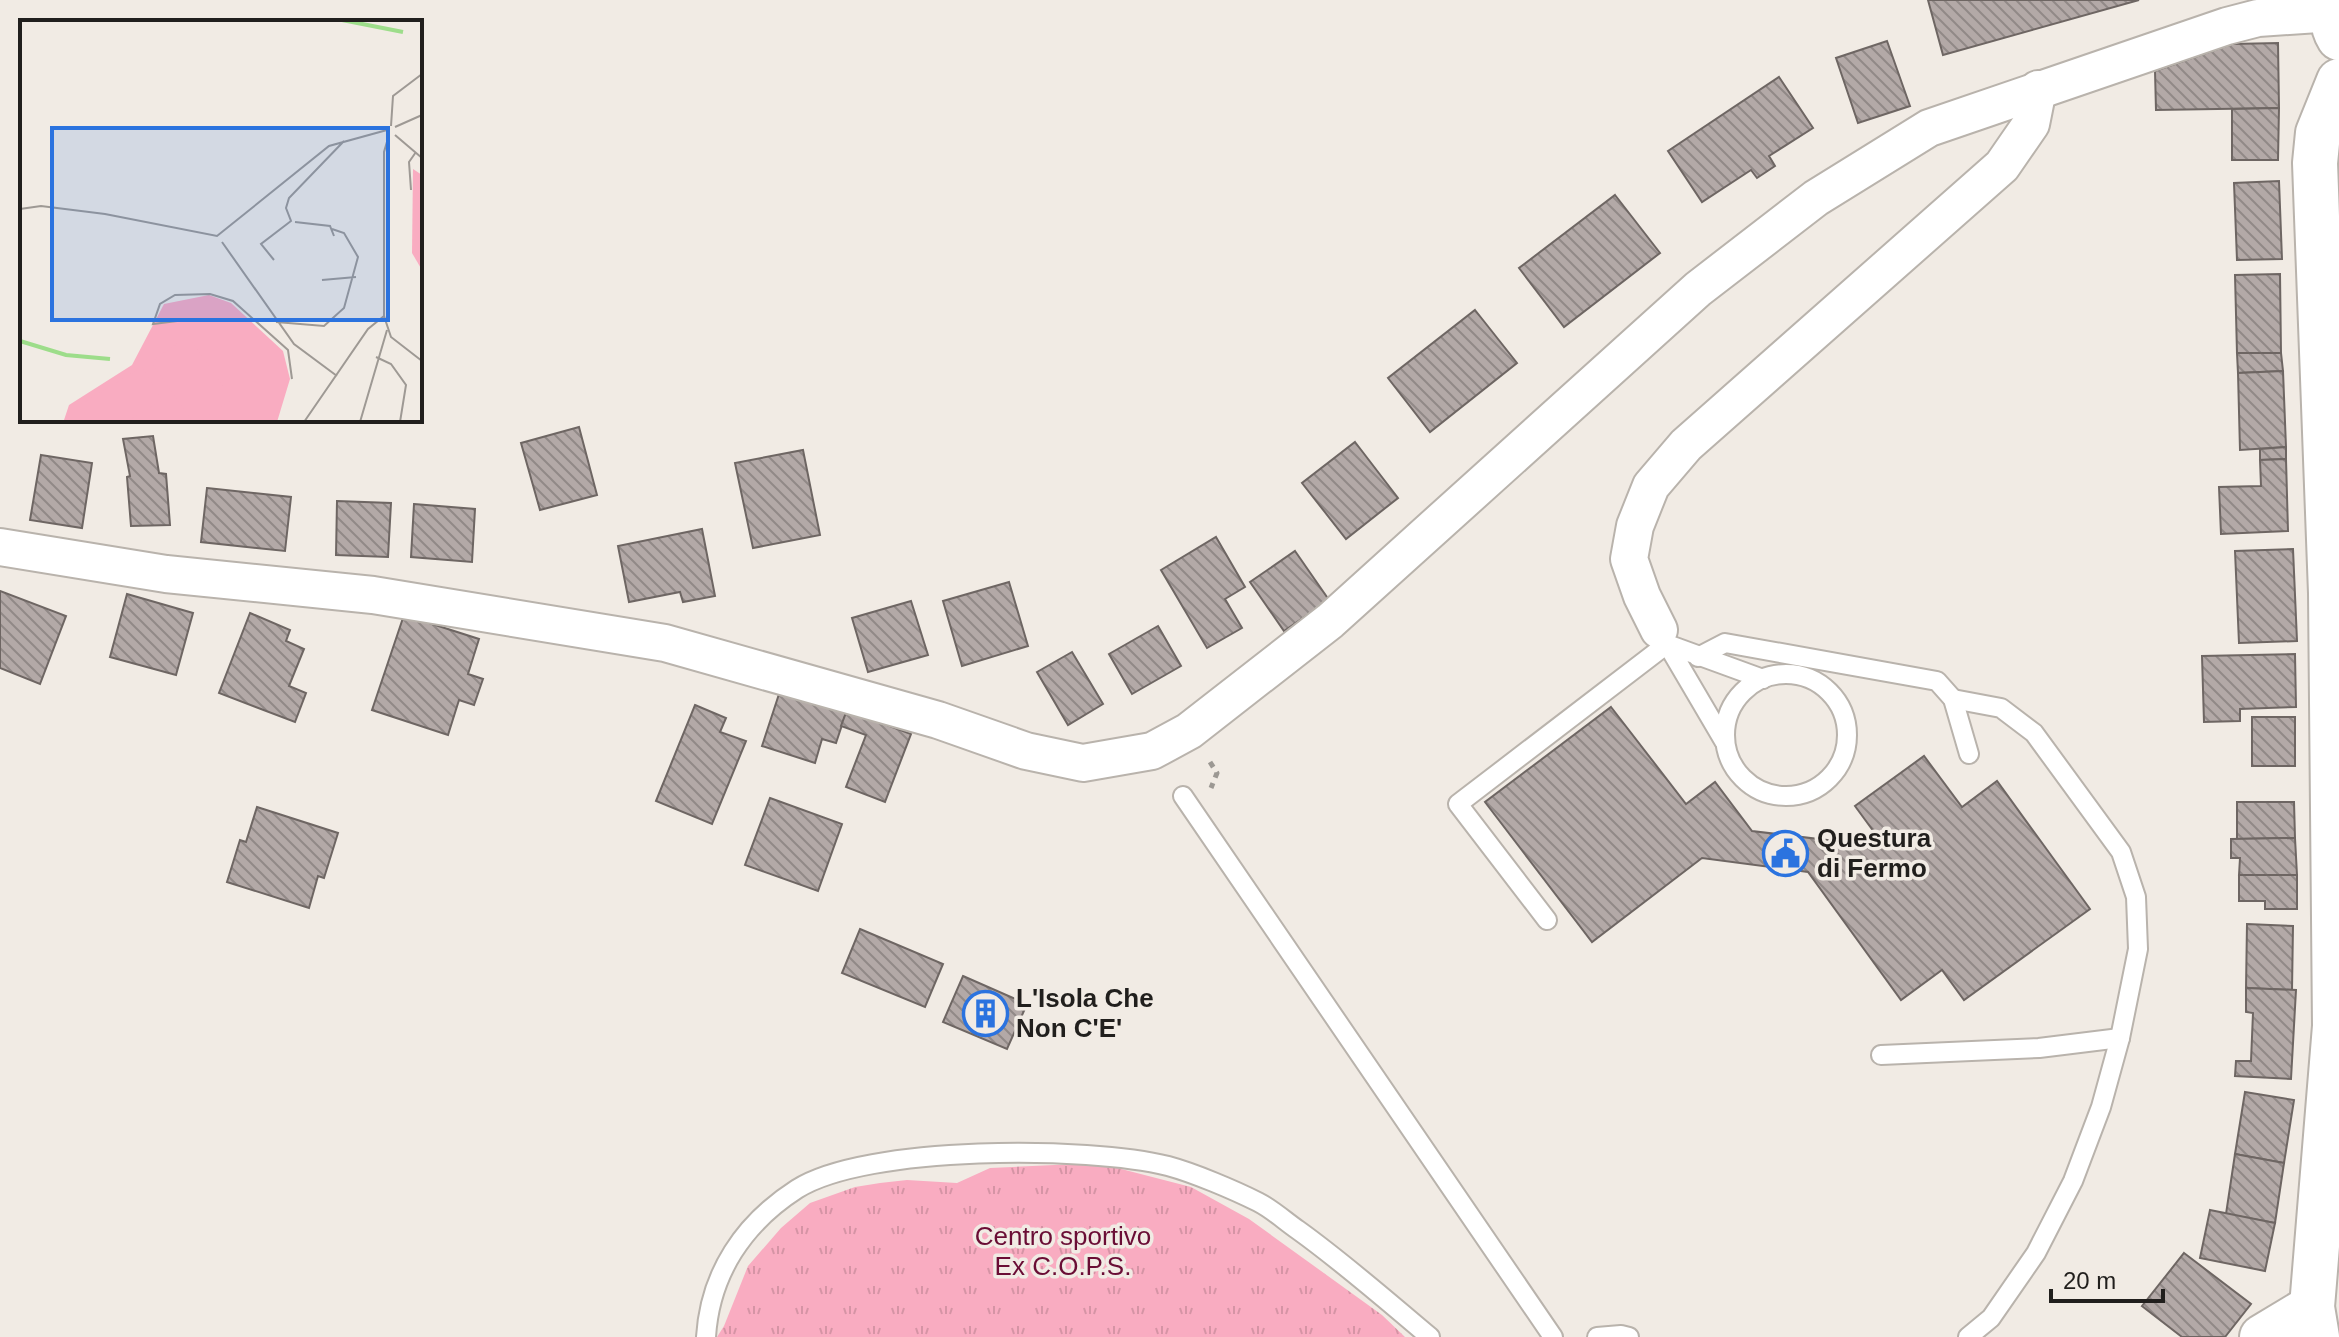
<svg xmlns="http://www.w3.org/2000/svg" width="2339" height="1337" viewBox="0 0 2339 1337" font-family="Helvetica,sans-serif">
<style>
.grass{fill:url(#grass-tufts)}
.building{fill:url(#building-back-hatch);stroke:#6e6663;stroke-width:2}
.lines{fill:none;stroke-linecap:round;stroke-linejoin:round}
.service-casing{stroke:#b9b3ac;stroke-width:22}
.minor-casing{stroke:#b9b3ac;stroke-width:40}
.tertiary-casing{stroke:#b9b3ac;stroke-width:48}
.secondary-casing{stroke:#b9b3ac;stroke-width:48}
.path{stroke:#9c9893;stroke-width:5;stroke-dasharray:6 6;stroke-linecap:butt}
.service{stroke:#fff;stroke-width:18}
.minor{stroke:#fff;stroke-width:36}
.tertiary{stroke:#fff;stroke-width:44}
.secondary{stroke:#fff;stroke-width:44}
.labels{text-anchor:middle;stroke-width:7;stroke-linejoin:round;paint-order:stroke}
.poi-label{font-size:26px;font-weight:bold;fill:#211f1d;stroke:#f1ebe4;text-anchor:start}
.park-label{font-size:26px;fill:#6a0d35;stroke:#f1ebe4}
.inset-river{fill:none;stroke:#9ddd8a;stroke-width:4}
.inset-road{fill:none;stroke:#9e9994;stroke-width:2}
.view{fill:#2b73df;fill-opacity:0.15;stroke:#2b73df;stroke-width:4}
.inset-edge{fill:none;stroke:#211f1d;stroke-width:4}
</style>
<defs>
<pattern id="grass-tufts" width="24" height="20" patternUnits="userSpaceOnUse" patternTransform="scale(2)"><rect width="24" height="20" fill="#f9acc1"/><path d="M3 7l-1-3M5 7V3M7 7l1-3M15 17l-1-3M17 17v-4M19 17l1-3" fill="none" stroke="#d594a5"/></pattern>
<pattern id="building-back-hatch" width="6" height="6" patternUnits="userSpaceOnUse" patternTransform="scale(2)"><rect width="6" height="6" fill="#b3a9a7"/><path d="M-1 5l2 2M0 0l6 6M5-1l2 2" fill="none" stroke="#918987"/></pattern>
</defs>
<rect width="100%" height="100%" fill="#f1ebe4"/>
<path class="grass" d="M1098,1163l93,24 58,32 133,96 23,22h-688l7,-11 24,-60 33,-38 29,-25 45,-16 25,-4 27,-3 50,3 33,-15z"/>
<g class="building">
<path d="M1928,0h211l-196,55z"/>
<path d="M1887,41l23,65 -52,17 -22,-65z"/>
<path d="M2278,43l1,65 -123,2 -1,-39 77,-27z"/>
<path d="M1779,77l34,51 -44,28 6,10 -18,12 -6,-8 -49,32 -34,-51z"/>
<path d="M2279,108l-1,52h-46v-51z"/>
<path d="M2279,181l3,78 -45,1 -3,-77z"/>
<path d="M1615,195l45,58 -96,74 -45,-59z"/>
<path d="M2280,274l1,79h-44l-2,-78z"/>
<path d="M1475,310l42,53 -87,69 -42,-54z"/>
<path d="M2237,353h44l2,18 -45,2z"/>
<path d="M2283,371l3,76 -46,3 -2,-77z"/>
<path d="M579,427l18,68 -57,15 -19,-67z"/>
<path d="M153,436l6,37 7,1 4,51 -39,1 -4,-49 3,-1 -7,-37z"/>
<path d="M1355,442l43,56 -52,41 -44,-56z"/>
<path d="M2286,447v12l-26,1v-11z"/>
<path d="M803,450l17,85 -67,13 -18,-85z"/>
<path d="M41,455l51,8 -10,65 -52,-8z"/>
<path d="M2286,459l2,72 -67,3 -2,-47 42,-1 -1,-26z"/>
<path d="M207,488l84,9 -6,54 -84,-9z"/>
<path d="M337,501l54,2 -3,54 -52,-2z"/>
<path d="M414,504l61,5 -3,53 -61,-5z"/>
<path d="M702,529l13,67 -32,6 -3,-10 -51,10 -11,-56z"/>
<path d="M1216,537l29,50 -20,12 17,29 -35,20 -46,-78z"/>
<path d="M2293,549l4,92 -58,2 -4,-92z"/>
<path d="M1295,551l34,49 -45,31 -34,-49z"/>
<path d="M1009,582l19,64 -66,20 -19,-65z"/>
<path d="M0,591l66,25 -26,68 -40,-16z"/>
<path d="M127,594l66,19 -17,62 -66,-18z"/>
<path d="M911,601l17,54 -60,17 -16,-54z"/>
<path d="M250,613l40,17 -4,11 18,8 -15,37 17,7 -11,29 -76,-29z"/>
<path d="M404,615l75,24 -11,35 15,5 -9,26 -15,-5 -11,35 -76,-25z"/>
<path d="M1158,626l23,40 -49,28 -23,-40z"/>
<path d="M1072,652l31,52 -35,21 -31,-53z"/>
<path d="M2295,654l1,53 -56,2v12l-36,1 -2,-66z"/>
<path d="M781,688l66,22 -11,33 -14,-4 -7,24 -53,-17z"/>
<path d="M695,705l31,13 -6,14 26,9 -34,83 -56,-23z"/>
<path d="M1611,707l75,97 29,-22 37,49 133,16 -30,-41 69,-50 38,51 35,-26 93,128 -126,91 -22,-30 -41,30 -93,-128 -106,-14 -110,84 -107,-140z"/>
<path d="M847,710l64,24 -26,68 -39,-15 20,-52 -25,-9z"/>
<rect x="2252" y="717" width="43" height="49"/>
<path d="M770,798l72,26 -24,67 -73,-26z"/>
<path d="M2237,802h57l1,36 -58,1z"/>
<path d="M257,807l81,26 -14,45 -6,-2 -9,32 -82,-26 13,-42 6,2z"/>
<path d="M2295,838l2,37h-58l1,-17h-9v-19z"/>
<path d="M2239,875h58v34h-32v-8h-26z"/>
<path d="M2247,924l46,2 -1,64 -46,-2z"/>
<path d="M860,929l83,35 -18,43 -83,-34z"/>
<path d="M963,976l64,28 -20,45 -64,-27z"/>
<path d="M2246,988l50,2 -5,89 -56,-3 1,-15h15l2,-48 -7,-1z"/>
<path d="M2245,1092l49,8 -10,63 -49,-9z"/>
<path d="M2235,1154l49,9 -9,60 -49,-9z"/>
<path d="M2210,1210l65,13 -10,48 -65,-13z"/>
<path d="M2184,1253l67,51 -26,33h-43l-40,-31z"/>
</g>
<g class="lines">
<defs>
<g id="service">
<path d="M1698,657l27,-14 212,38 16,18 16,55"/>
<circle cx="1786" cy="735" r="61"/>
<path d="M1953,699l48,9 33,25 87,119 15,45 2,52 -18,89 -19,69 -28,74 -37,72 -45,65 -23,19"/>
<path d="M1724,741l-57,-97 96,35"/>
<path d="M1183,796l370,541"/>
<path d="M1547,920l-89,-116 209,-160 -8,-14"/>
<path d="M1881,1055l158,-7 81,-10"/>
<path d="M706,1337c4,-64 38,-114 91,-148 69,-44 292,-43 371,-23 26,7 66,24 90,36 14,7 27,19 40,28 46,33 89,71 132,107"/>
<path d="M1597,1337l24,-2 8,2"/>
</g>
<g id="minor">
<path d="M0,547l166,27 207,21 292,48 273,77 88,31 57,12 69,-12 37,-20 141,-110 368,-332 118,-91 113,-70 298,-102 31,-8 75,-5"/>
<path d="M1659,630l-17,-34 -13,-37 6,-33 16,-40 35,-41 316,-279 29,-42 7,-35"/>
</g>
<path id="tertiary" d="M2262,1337l50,-30"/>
<g id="secondary">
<path d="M2339,0c-7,13 -8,25 0,38"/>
<path d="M2317,1337l-5,-30 23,-281 -4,-433 -16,-430 3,-30 21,-52"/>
</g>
</defs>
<use href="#service" class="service-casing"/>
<use href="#minor" class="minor-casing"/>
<use href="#tertiary" class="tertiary-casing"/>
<use href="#secondary" class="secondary-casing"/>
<path class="path" d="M1210,762l7,11 -6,15"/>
<use href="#service" class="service"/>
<use href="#minor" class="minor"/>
<use href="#tertiary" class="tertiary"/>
<use href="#secondary" class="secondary"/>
</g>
<defs>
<symbol id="civic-ring" viewBox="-11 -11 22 22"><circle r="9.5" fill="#f1ebe4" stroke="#2b73df" stroke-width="1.5"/><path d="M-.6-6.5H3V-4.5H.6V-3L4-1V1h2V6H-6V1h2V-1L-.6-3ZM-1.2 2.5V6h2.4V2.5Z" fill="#2b73df"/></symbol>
<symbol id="building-ring" viewBox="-11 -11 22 22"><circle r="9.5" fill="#f1ebe4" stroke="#2b73df" stroke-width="1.5"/><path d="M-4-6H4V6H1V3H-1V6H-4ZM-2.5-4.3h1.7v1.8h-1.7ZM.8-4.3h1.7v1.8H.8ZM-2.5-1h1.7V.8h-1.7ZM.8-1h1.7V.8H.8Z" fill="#2b73df"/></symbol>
</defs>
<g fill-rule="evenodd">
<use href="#civic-ring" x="1760" y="828" width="51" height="51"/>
<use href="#building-ring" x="960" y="988" width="51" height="51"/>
</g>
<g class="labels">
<g class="poi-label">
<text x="1817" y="847">Questura<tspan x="1817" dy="30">di Fermo</tspan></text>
<text x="1016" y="1007">L'Isola Che<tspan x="1016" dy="30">Non C'E'</tspan></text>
</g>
<g class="park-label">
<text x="1063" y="1245">Centro sportivo<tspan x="1063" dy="30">Ex C.O.P.S.</tspan></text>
</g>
</g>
<g transform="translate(20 20)">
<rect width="402" height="402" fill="#f1ebe4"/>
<path d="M189,275l22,8 52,48 7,28 -13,43 -213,-2 5,-15 63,-40 32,-61z" fill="#f9acc1"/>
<path d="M393,149l9,6v95l-10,-17z" fill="#f9acc1"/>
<path d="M168,316l44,63 -32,23h-7l-42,-60zM122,347l20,33 -36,22h-36l-10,-17z" fill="#f9acc1"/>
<path class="inset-river" d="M322,0l61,12M0,321l46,14 44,4"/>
<path class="inset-road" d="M371,106l2,-30 29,-22M375,107l27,-12M369,115l-5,17v164l7,21 31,24M375,115l27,23M391,170l-2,-28 7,-10M0,189l21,-3 64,8 112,22 112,-90 58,-16M275,202l35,4 4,10M202,222l72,102 43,32M254,240l-13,-16 30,-23 -5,-13 3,-10 55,-57M302,260l34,-3M165,300l-32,4 7,-20 15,-9 35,-1 23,7 55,49 4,29M256,302l48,4 20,-18 14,-51 -14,-24 -12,-4M356,337l15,7 15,21 -6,37M284,402l64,-93 16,-13M340,402l27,-92"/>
<path class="view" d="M32,108h336v192h-336z"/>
<rect width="402" height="402" class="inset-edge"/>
</g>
<path d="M2051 1289v12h112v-12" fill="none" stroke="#211f1d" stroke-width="4"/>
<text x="2063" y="1289" font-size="24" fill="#211f1d" stroke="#f1ebe4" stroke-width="6" paint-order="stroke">20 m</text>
</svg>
